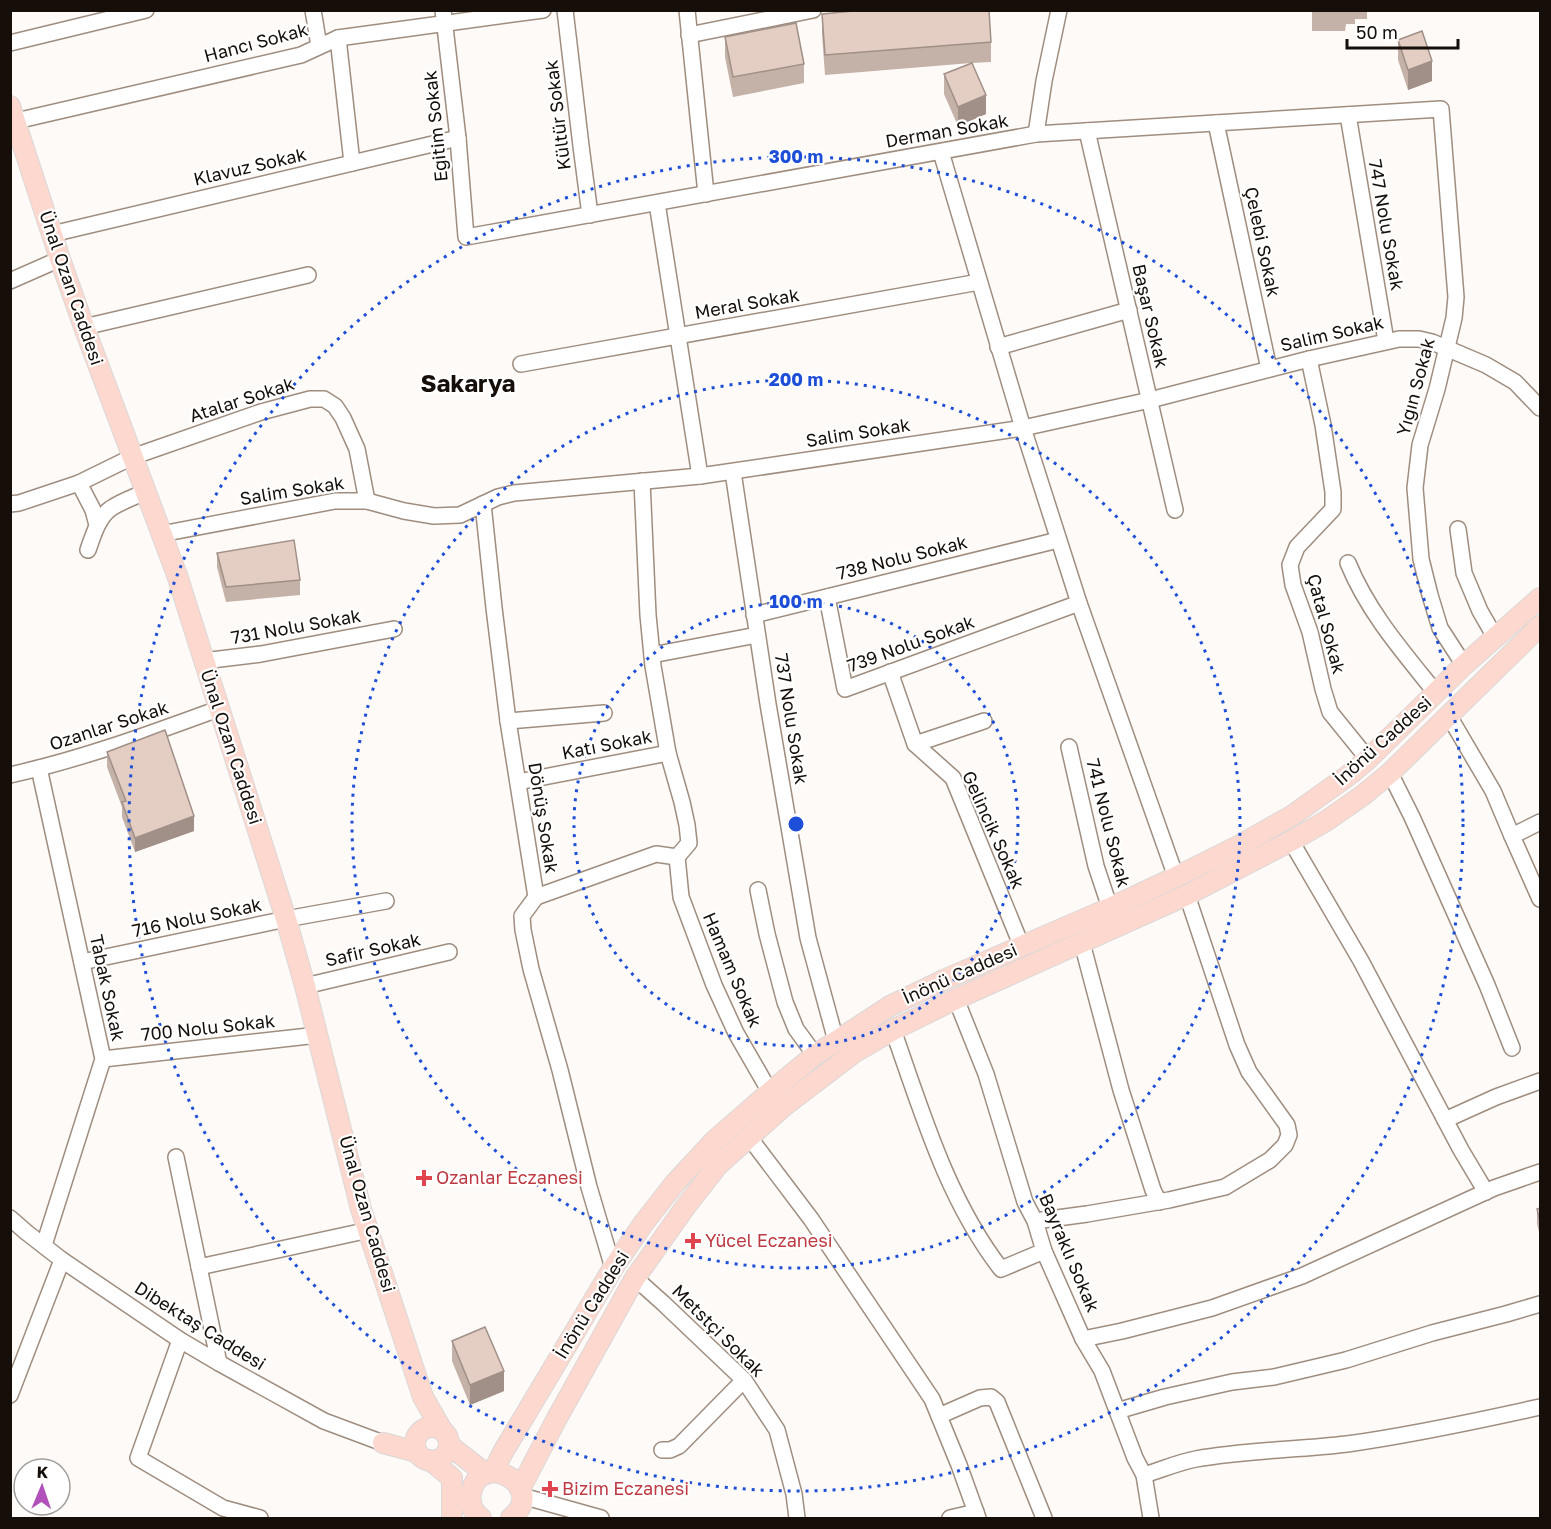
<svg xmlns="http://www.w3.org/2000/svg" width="1551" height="1529" viewBox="0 0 1551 1529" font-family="'Golos Text',sans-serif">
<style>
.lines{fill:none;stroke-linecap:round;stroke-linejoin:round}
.minor-casing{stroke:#9f8d7f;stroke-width:18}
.major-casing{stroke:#dad8d8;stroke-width:22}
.minor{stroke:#fff;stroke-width:15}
.major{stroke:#fdd8cf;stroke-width:20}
.wall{fill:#c4b1a8}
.shaded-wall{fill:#a09088}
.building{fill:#e4cec3;stroke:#a09088;stroke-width:1.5}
.ring{fill:none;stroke:#1d4ed8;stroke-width:3;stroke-dasharray:3 6}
.health-dot{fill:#e0444e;stroke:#fff;stroke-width:2}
.labels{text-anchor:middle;stroke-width:4.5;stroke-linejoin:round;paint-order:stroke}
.street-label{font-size:18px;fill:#150e09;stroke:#fff}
.health-label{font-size:18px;fill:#be3a42;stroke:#fff;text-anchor:start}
.district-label{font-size:24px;font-weight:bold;fill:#150e09;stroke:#fff}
.centre{fill:#1d4ed8;stroke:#fff;stroke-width:3}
.ring-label{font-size:18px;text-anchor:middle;font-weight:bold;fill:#1d4ed8;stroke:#fff;stroke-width:4.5;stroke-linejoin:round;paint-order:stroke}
</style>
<rect width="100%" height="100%" fill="#fefaf7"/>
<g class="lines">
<defs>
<g id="minor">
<path d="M313,10l6,36"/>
<path d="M443,10l15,128 8,99 570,-103 405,-25 15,188 -2,21 -17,71 -17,56 -5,43 6,71 9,36 10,33 24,37"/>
<path d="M565,10l16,136 9,69"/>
<path d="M687,10l19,184"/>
<path d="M689,35l124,-25"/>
<path d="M338,38l14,125"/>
<path d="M10,43l136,-33"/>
<path d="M1348,115l38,226"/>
<path d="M16,121l285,-66 37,-17 205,-28"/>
<path d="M1216,123l53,246"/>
<path d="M1087,131l88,379"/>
<path d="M1036,134l8,-53 15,-71"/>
<path d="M941,152l82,276 56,175 97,274"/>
<path d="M657,203l43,273"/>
<path d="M52,234l406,-96"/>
<path d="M10,281l50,-22"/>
<path d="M84,327l224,-52"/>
<path d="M998,347l131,-37"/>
<path d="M1309,359l14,66 10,67v17l-36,38 -7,18 3,20 17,47 13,57 7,23 38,47"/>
<path d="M521,364l458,-82"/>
<path d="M733,472l35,232 40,234 28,103"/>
<path d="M642,481l6,134 5,51 15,87 14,49 5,23 2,18 -12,14"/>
<path d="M79,483l14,27 4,15"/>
<path d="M10,504l9,-1 60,-20 53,-26 129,-45 49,-13h14l11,7 8,12 14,31 10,52"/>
<path d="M483,504l11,104 14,113 28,176 -14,19 1,14 8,39 29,101 29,117 24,81"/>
<path d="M1458,529l6,44 16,38 15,26"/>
<path d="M161,534l174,-33h32l37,10 30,5 26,-1 38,-18 16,-4 186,-17 323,-48 127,-28 159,-41 90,-20h20l13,3 54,23 29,17 25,26"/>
<path d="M88,550c5,-14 10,-32 22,-41 10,-7 24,-12 35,-17"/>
<path d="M1348,563c20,49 55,89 88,130"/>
<path d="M827,597l18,92 234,-86"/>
<path d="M754,615l304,-75"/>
<path d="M652,655l105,-20"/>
<path d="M203,661l58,-7 133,-25"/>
<path d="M890,672l25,72 38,34 69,169"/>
<path d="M1449,716l44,75 19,45"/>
<path d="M508,721l96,-8"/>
<path d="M915,744l69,-23"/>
<path d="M1069,747l27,119 14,42"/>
<path d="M39,768l64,291 -59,186"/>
<path d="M1390,773l22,44 75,168 25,63"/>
<path d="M10,775c72,-16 140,-41 208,-66"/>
<path d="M518,782l150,-29"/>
<path d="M1540,822l-28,14 28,63"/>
<path d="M1291,841l70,120 100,189 25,42"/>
<path d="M677,857l4,40 33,88 22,48 34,59"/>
<path d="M758,890l9,44 18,68 11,27 19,26"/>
<path d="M536,897l120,-43 21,3"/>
<path d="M1082,943l39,147 32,100 6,12"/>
<path d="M82,962l204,-43 100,-18"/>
<path d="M305,986l144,-34"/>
<path d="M956,999l30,75 39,128 10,19 9,30 39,88 19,32 33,87 9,17 7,43"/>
<path d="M893,1030c29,82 54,169 108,239l43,-18"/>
<path d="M103,1059l215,-24"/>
<path d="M1445,1120l51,-23 44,-16"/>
<path d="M749,1137l62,82 121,180 27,66 19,53"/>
<path d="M176,1157l23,110 170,-37"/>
<path d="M10,1218l16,14 36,28 118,80 39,23 105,58 59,22"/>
<path d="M1035,1221l52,-7 82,-14 56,-13 45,-27 15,-15 4,-10 -2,-10 -38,-53 -12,-27 -50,-150"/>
<path d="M199,1267l20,96"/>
<path d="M635,1278l28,25 81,77 33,50 17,64 3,24"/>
<path d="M1083,1339l39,-8 90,-23 90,-32 192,-88 46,-16"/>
<path d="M180,1340l-42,118 85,50 37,10"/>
<path d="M10,1395l52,-135"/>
<path d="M1117,1411l48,-14 67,-15 42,-5 72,-17 86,-27 74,-19 34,-10"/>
<path d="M939,1416l41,-18 11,-1 6,5 47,116"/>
<path d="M662,1450h8l9,-4 65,-66"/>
<path d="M1144,1475c17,-5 35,-13 52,-16 50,-9 101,-9 151,-15 65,-9 130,-23 193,-37"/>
<path d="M522,1496l79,22"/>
<path d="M950,1518l26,-6"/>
</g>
<g id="major">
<path d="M10,106l50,153 24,68 93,248 109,344 19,67 56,223 62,188 19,33"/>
<circle cx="432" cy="1444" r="17"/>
<path d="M383,1443l34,9"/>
<path d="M449,1445l37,29"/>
<path d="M430,1460l22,18v40"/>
<path d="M493,1472l10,-20 110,-184 30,-44 32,-41 39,-42 56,-49 45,-37 75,-49 56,-27 164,-71 66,-31 64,-32 53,-30 56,-40 19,-16 96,-94 76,-67"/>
<path d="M520,1489l36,-69 79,-142 51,-72 32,-41 66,-59 71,-54 38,-22 63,-31 231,-104 104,-54 35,-20 36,-25 28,-23 150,-147"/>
<path d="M481,1518c-8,-6 -12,-14 -10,-25 10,-46 78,-5 40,25"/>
</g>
</defs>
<use href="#minor" class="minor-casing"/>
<use href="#major" class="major-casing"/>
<use href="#minor" class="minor"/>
<use href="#major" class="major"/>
</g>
<g class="wall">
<path d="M1312,10h55v9h-12v5h-9l-1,7h-33z"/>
<path d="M822,14l169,28v20l-19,1 14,51 -28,12 -14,-32v-20l27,-11 -146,12 -3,-41z"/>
<path d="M725,37l79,27v19l-71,14 -8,-40z"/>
<path d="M1398,40l34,41 -24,9 -10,-30z"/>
<path d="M217,553l83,27v15l-74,7 -9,-35z"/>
<path d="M107,752l87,79 -59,21 -13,-35v-10l-15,-40z"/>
<path d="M1540,1208v28l-3,-12v-15z"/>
<path d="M452,1341l52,50 -34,14 -18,-44z"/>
</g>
<g class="shaded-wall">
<path d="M1432,61v20l-24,9v-20z"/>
<path d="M986,95v19l-28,12v-19z"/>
<path d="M194,816v15l-59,21v-14z"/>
<path d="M504,1371v20l-34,14v-20z"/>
</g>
<g class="building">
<path d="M864,10h125l2,32 -166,13 -3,-41z"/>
<path d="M796,23l8,41 -71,13 -8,-40z"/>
<path d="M1422,31l10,30 -24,9 -10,-30z"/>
<path d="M972,63l14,32 -28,12 -14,-33z"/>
<path d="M294,540l6,40 -74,7 -9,-34z"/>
<path d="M165,730l29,86 -59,22 -13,-36 4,-1 -19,-49z"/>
<path d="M1540,1208v13l-3,-12z"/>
<path d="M485,1327l19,44 -34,14 -18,-44z"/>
</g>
<g class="ring">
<circle cx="796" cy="824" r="222"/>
<circle cx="796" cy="824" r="444"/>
<circle cx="796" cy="824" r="667"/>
</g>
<g class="health-dot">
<path d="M421 1169h6v6h6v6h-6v6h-6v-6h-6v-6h6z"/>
<path d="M690 1232h6v6h6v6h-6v6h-6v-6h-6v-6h6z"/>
<path d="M547 1480h6v6h6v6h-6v6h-6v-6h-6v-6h6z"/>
</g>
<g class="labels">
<g class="street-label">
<text transform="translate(256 43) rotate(-15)" y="6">Hancı Sokak</text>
<text transform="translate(558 115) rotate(-97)" y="6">Kültür Sokak</text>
<text transform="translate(436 126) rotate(-96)" y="6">Eğitim Sokak</text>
<text transform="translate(947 131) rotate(-10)" y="6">Derman Sokak</text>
<text transform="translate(250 167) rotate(-13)" y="6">Klavuz Sokak</text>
<text transform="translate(1386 225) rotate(80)" y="6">747 Nolu Sokak</text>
<text transform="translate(1262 242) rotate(78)" y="6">Çelebi Sokak</text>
<text transform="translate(71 288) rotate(71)" y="6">Ünal Ozan Caddesi</text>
<text transform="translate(747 304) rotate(-10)" y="6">Meral Sokak</text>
<text transform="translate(1150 316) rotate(77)" y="6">Başar Sokak</text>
<text transform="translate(1332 334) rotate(-13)" y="6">Salim Sokak</text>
<text transform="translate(1416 387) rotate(-75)" y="6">Yığın Sokak</text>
<text transform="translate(242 400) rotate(-18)" y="6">Atalar Sokak</text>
<text transform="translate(858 433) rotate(-9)" y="6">Salim Sokak</text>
<text transform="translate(292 491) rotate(-9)" y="6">Salim Sokak</text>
<text transform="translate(902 558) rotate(-14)" y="6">738 Nolu Sokak</text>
<text transform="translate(1326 624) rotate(75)" y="6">Çatal Sokak</text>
<text transform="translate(296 627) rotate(-10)" y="6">731 Nolu Sokak</text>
<text transform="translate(911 644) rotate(-20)" y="6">739 Nolu Sokak</text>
<text transform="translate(791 719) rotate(81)" y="6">737 Nolu Sokak</text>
<text transform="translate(109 726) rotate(-18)" y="6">Ozanlar Sokak</text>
<text transform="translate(1383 741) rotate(-42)" y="6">İnönü Caddesi</text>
<text transform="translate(607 745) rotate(-11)" y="6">Katı Sokak</text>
<text transform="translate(231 747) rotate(72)" y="6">Ünal Ozan Caddesi</text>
<text transform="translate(543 818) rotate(81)" y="6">Dönüş Sokak</text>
<text transform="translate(1108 823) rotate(76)" y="6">741 Nolu Sokak</text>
<text transform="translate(993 830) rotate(66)" y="6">Gelincik Sokak</text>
<text transform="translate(197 918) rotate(-12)" y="6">716 Nolu Sokak</text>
<text transform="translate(373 950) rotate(-13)" y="6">Safir Sokak</text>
<text transform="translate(732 970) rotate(67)" y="6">Hamam Sokak</text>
<text transform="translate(960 974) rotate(-24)" y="6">İnönü Caddesi</text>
<text transform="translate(107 988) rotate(78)" y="6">Tabak Sokak</text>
<text transform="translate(208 1028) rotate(-6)" y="6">700 Nolu Sokak</text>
<text transform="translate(367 1214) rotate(74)" y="6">Ünal Ozan Caddesi</text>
<text transform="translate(1069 1253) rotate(67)" y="6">Bayraklı Sokak</text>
<text transform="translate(592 1305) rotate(-58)" y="6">İnönü Caddesi</text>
<text transform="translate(200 1326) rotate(32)" y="6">Dibektaş Caddesi</text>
<text transform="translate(718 1331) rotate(45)" y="6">Metstçi Sokak</text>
</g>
<g class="health-label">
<text x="436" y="1184">Ozanlar Eczanesi</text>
<text x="705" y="1247">Yücel Eczanesi</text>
<text x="562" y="1495">Bizim Eczanesi</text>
</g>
<g class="district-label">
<text x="468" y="392">Sakarya</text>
</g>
</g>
<circle cx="796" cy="824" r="9" class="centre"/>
<g class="ring-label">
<text x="796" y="163">300 m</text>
<text x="796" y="386">200 m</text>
<text x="796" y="608">100 m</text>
</g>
<rect width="1551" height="1529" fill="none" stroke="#150e09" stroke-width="24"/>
<g transform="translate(42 1487) rotate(2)"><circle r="28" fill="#ffffff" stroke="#a19f9d" stroke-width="1.5"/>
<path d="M0-4.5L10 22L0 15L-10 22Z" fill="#b152bb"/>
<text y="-9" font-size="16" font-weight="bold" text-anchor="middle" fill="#150e09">K</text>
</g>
<path d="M1347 39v9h111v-9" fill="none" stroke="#150e09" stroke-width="3"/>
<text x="1356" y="39" font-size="18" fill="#150e09" stroke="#ffffff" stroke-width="4.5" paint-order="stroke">50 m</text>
</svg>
